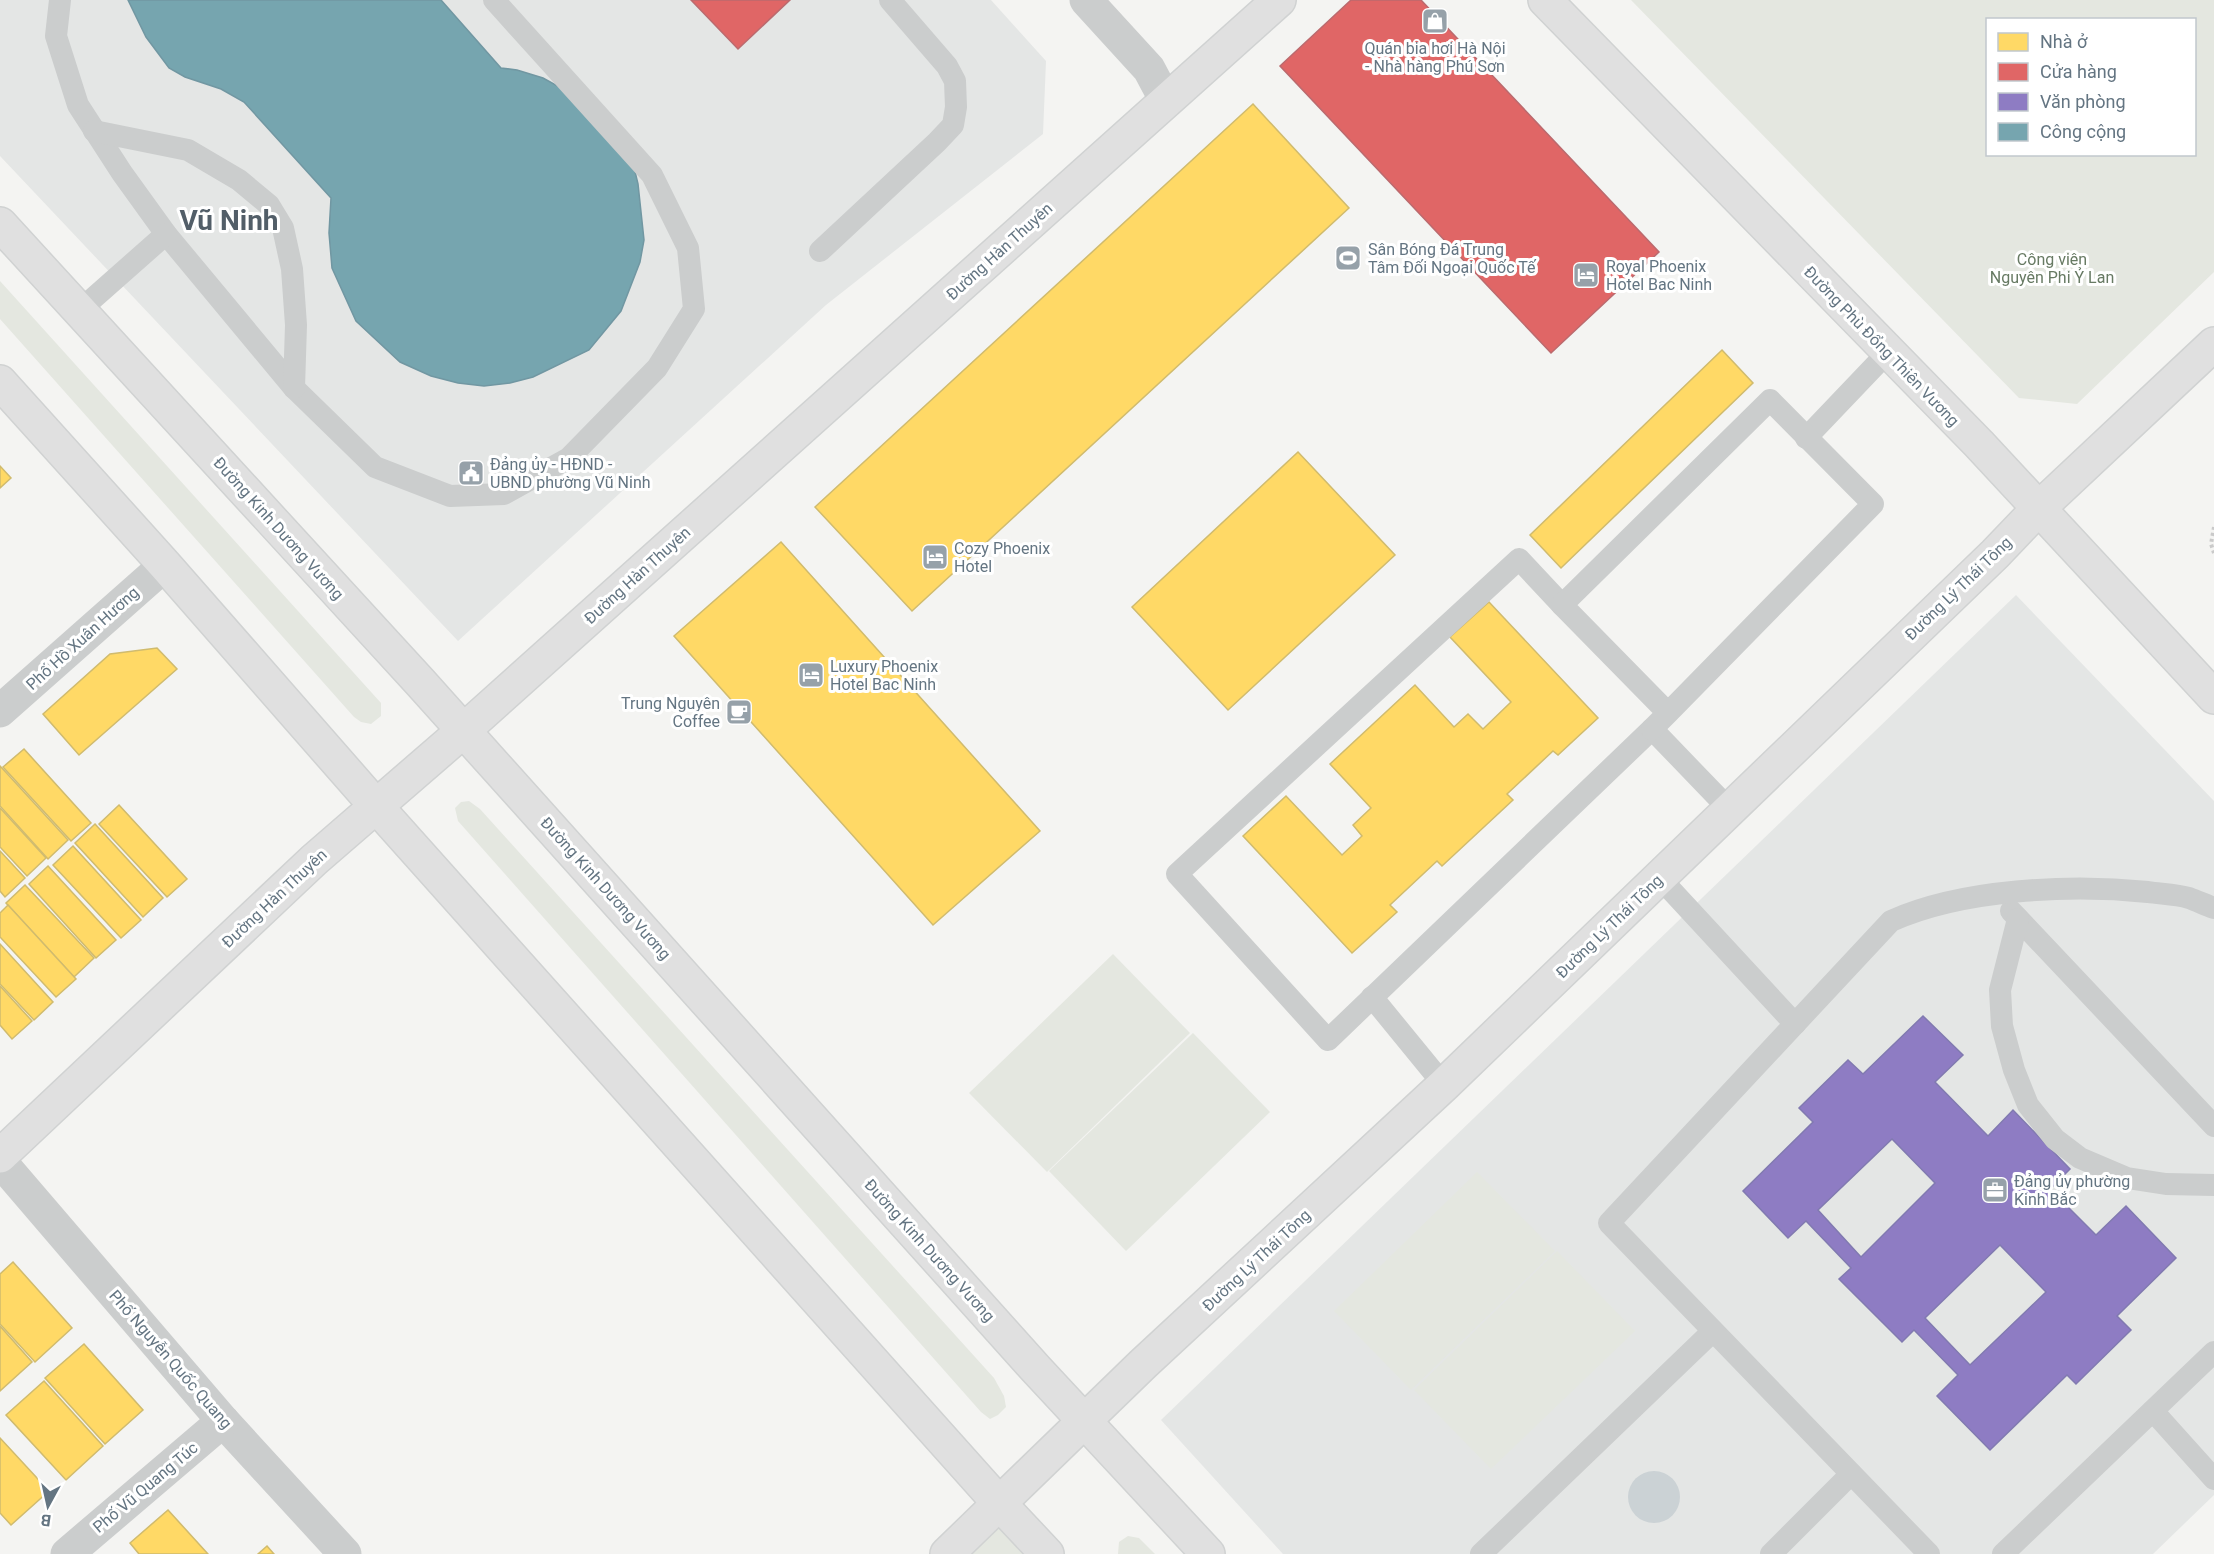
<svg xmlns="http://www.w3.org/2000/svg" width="2214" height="1554" viewBox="0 0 2214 1554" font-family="Roboto,sans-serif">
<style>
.built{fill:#e4e6e5}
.green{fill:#e4e7e0;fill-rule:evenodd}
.water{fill:#cbd2d5}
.homes{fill:#ffd966;stroke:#d0bb6e;stroke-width:1.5}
.shops{fill:#e06666;stroke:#bb6a6e;stroke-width:1.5}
.offices{fill:#8e7cc3;stroke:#817ab0;stroke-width:1.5;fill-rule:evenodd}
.public{fill:#76a5af;stroke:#7197a2;stroke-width:1.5}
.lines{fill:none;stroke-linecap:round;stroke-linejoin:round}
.secondary-casing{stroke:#d0d2d2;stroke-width:36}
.path{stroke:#cacaca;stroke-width:4;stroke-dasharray:3 3;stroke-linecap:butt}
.lane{stroke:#cbcdcd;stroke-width:22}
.street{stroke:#cbcdcd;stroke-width:33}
.secondary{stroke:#e0e0e0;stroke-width:33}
.labels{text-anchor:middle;stroke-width:6;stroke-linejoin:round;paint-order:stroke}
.poi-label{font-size:16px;fill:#647582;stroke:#fff;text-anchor:start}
.street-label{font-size:16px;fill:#647582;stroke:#fff}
.park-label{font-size:16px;fill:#677a63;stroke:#fff}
.town-label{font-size:28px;font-weight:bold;fill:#525e68;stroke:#fff}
</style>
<rect width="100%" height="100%" fill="#f4f4f2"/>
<g class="built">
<path d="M0,0h991l55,61 -3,73 -217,171 -368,336 -458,-485z"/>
<path d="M2016,595l198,206v694l-61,59h-870l-122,-134z"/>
</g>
<g class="green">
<path d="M1631,0h583v272l-137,132 -58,-6zM1988,20h206v134h-206z"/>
<path d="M0,281l381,422v13l-10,8 -10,-2 -7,-5 -354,-398z"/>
<path d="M469,801l11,8 514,569 10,18 2,11 -8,8 -8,4 -9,-7 -523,-591 -3,-13 6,-6z"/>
<path d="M1113,954l77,79 -143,139 -78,-79z"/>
<path d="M1193,1033l77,79 -144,139 -77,-80z"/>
<path d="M1477,1172l78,79 -144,139 -77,-79z"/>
<path d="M1557,1251l78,80 -144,138 -77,-79z"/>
<path d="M999,1503l48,51h-101z"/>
<path d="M1128,1536l11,2 16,16h-37l1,-12z"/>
</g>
<circle class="water" cx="1654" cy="1497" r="26"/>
<g class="homes">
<path d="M1253,104l96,104 -437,403 -97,-104z"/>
<path d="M1722,350l31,33 -192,185 -31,-33z"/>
<path d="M1298,452l97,103 -167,155 -96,-103z"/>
<path d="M0,466l11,12 -11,10z"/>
<path d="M781,542l259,289 -107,94 -259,-289z"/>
<path d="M1489,602l109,116 -40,37 -5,-4 -46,43 6,6 -71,66 -5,-5 -47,44 7,7 -45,41 -109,-117 43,-40 56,59 20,-19 -9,-11 18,-17 -41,-44 85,-79 39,42 14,-13 15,15 28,-27 -61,-65z"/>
<path d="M157,648l20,21 -98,86 -36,-41 67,-60z"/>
<path d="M24,749l67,74 -20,18 -68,-74z"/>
<path d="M0,766l68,74 -20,19 -48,-53z"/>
<path d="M119,805l68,74 -20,18 -68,-73z"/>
<path d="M0,808l46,50 -19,18 -27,-29z"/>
<path d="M95,824l68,74 -20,19 -68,-74z"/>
<path d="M73,846l68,74 -20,18 -68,-73z"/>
<path d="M0,851l25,27 -20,19 -5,-6z"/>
<path d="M48,866l68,74 -20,18 -67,-74z"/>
<path d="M25,885l69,73 -20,19 -68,-74z"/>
<path d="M8,905l68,74 -20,18 -56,-60v-24z"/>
<path d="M0,944l53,58 -19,18 -34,-36z"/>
<path d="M0,986l32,35 -20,18 -12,-14z"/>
<path d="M13,1262l59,66 -37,34 -35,-38v-50z"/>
<path d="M0,1326l32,36 -32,29z"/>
<path d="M84,1344l59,66 -38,34 -60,-66z"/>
<path d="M44,1381l59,65 -37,34 -60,-65z"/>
<path d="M0,1438l49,53 -38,34 -11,-12z"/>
<path d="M168,1510l40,44h-69l-9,-11z"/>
<path d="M267,1546l7,8h-16z"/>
</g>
<g class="shops">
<path d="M691,0h99l-52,49z"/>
<path d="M1351,0h70l238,252 -108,101 -271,-287z"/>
</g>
<path class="offices" d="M1923,1016l40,39 -28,27 53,54 25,-26 57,59 -20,20 46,46 30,-29 50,52 -59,58 14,14 -55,54 -9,-9 -77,75 -53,-54 21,-21 -44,-45 -12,12 -63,-63 12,-11 -45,-47 -18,17 -45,-47 70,-69 -14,-14 49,-48 15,14zM1892,1139l43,44 -74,74 -43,-47zM2000,1245l46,47 -76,73 -45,-47z"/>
<path class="public" d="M128,0h313l60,68 16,2 26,8 31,17 58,64 6,25 6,56 -4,22 -19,49 -32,39 -56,27 -23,6 -26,3 -26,-3 -27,-7 -31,-14 -44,-41 -24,-53 -3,-35 2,-35 -87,-96 -23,-13 -36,-12 -16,-9 -23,-31z"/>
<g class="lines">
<defs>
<g id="secondary">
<path d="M1545,0l434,444 235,253"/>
<path d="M0,224l420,458 616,687 172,185"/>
<path d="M0,382l165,183 211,241 623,697 48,51"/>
<path d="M0,1156l314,-296 149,-129 816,-731"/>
<path d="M947,1554l196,-190 301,-279 551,-531 43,-45 176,-165"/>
</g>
</defs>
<use href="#secondary" class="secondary-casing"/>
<path class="path" d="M2214,527l-3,17 3,9"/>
<g class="lane">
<path d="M60,0l-4,36 22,69 44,68 44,61 128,154 81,79 75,29 54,-2 65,-36 88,-90 37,-59 -6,-61 -36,-73 -158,-175"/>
<path d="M94,131l94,19 51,30 30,25 14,23 9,41 4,56 -2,63"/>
<path d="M820,251l117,-109 16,-17 3,-18 -1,-26 -8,-15 -57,-66"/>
<path d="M80,310l86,-76"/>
<path d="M1806,438l82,-86"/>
<path d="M1562,605l-43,-46 -342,315 151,166 324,-311 78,81"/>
<path d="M1652,729l16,-16 205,-209 -103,-104 -208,205 106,108"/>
<path d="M1659,877l136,147"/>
<path d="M2011,911l203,215"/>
<path d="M2018,919l-18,71 2,36 12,44 14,35 27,34 25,19 47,20 39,6 48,1"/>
<path d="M1372,997l72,88"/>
<path d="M2153,1411l61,68"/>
<path d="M1481,1554l232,-223"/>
<path d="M1771,1554l80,-80"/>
<path d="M1929,1554l-320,-331 282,-302c71,-32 179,-37 257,-29 13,2 28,2 41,6 8,3 17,7 25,10"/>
<path d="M2003,1554l211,-202"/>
</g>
<g class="street">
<path d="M1086,0l63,69 17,32"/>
<path d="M0,711l165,-146"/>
<path d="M0,1161l223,260 122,133"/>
<path d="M67,1554l156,-133"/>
</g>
<use href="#secondary" class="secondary"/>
</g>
<defs>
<symbol id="shop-square" viewBox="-11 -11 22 22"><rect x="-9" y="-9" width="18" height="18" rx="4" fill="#96a1a9" stroke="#fff"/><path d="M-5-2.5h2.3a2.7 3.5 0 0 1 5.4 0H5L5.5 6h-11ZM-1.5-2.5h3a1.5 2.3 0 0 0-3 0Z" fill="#fff"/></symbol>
<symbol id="stadium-square" viewBox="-11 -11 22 22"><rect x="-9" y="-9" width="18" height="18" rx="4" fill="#96a1a9" stroke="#fff"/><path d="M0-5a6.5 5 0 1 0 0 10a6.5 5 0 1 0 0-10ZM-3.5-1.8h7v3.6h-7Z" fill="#fff"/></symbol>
<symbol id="hotel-square" viewBox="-11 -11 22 22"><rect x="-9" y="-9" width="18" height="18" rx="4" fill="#96a1a9" stroke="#fff"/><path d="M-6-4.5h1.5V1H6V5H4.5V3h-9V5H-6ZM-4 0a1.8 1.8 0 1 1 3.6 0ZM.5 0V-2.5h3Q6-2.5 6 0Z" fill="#fff"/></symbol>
<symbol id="civic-square" viewBox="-11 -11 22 22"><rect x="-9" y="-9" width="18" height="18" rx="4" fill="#96a1a9" stroke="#fff"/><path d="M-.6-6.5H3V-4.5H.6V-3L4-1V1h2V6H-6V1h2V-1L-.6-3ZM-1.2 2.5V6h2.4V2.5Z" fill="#fff"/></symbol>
<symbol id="cafe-square" viewBox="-11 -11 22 22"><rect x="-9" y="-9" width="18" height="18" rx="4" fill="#96a1a9" stroke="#fff"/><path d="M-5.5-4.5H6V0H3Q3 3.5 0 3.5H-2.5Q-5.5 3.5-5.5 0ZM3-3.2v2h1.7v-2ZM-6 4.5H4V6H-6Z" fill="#fff"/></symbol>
<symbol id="office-square" viewBox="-11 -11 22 22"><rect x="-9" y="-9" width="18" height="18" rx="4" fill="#96a1a9" stroke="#fff"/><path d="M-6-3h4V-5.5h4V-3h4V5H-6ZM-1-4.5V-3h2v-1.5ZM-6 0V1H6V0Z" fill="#fff"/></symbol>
</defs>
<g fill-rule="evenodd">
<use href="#shop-square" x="1420" y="6" width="30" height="30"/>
<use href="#stadium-square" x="1333" y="243" width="30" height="30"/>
<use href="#hotel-square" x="1571" y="260" width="30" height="30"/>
<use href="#civic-square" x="456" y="458" width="30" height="30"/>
<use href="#hotel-square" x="920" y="542" width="30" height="30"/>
<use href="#hotel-square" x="796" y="660" width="30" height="30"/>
<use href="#cafe-square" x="724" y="697" width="30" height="30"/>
<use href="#office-square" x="1980" y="1175" width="30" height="30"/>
</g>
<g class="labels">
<g class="poi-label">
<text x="1435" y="54" text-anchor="middle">Quán bia hơi Hà Nội<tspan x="1435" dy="18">- Nhà hàng Phú Sơn</tspan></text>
<text x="1368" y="255">Sân Bóng Đá Trung<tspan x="1368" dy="18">Tâm Đối Ngoại Quốc Tế</tspan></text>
<text x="1606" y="272">Royal Phoenix<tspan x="1606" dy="18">Hotel Bac Ninh</tspan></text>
<text x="490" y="470">Đảng ủy - HĐND -<tspan x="490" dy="18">UBND phường Vũ Ninh</tspan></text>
<text x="954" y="554">Cozy Phoenix<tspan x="954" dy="18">Hotel</tspan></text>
<text x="830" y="672">Luxury Phoenix<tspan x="830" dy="18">Hotel Bac Ninh</tspan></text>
<text x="720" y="709" text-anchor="end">Trung Nguyên<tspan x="720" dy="18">Coffee</tspan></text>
<text x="2014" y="1187">Đảng ủy phường<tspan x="2014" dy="18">Kinh Bắc</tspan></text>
</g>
<g class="street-label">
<text transform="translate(999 251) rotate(-42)" y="6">Đường Hàn Thuyên</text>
<text transform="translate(1882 346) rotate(46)" y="6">Đường Phù Đổng Thiên Vương</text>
<text transform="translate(279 528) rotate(48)" y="6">Đường Kinh Dương Vương</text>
<text transform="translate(637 575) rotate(-42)" y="6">Đường Hàn Thuyên</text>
<text transform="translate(1958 588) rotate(-44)" y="6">Đường Lý Thái Tông</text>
<text transform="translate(82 638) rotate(-42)" y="6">Phố Hồ Xuân Hương</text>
<text transform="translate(606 888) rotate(48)" y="6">Đường Kinh Dương Vương</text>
<text transform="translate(274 898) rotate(-43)" y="6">Đường Hàn Thuyên</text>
<text transform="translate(1609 926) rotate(-44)" y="6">Đường Lý Thái Tông</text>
<text transform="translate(930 1250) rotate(48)" y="6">Đường Kinh Dương Vương</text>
<text transform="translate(1256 1260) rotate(-43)" y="6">Đường Lý Thái Tông</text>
<text transform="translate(171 1359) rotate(49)" y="6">Phố Nguyễn Quốc Quang</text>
<text transform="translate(145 1487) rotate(-40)" y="6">Phố Vũ Quang Túc</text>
</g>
<g class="park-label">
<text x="2052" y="265">Công viên<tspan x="2052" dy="18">Nguyên Phi Ỷ Lan</tspan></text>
</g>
<g class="town-label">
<text x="229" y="230">Vũ Ninh</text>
</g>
</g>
<rect x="1986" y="18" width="210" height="138" fill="#ffffff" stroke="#c1c8cd" stroke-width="1.5"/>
<rect x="1998" y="33" width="30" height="18" fill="#ffd966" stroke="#c1c8cd" stroke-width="1.5"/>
<text x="2040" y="48" font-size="18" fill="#647582">Nhà ở</text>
<rect x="1998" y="63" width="30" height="18" fill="#e06666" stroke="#c1c8cd" stroke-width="1.5"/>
<text x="2040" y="78" font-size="18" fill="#647582">Cửa hàng</text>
<rect x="1998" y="93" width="30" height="18" fill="#8e7cc3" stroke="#c1c8cd" stroke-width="1.5"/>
<text x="2040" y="108" font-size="18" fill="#647582">Văn phòng</text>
<rect x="1998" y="123" width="30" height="18" fill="#76a5af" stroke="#c1c8cd" stroke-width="1.5"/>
<text x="2040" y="138" font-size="18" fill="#647582">Công cộng</text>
<g transform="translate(48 1506) rotate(188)" stroke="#ffffff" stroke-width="4.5" paint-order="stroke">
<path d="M0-4.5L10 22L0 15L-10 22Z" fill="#647582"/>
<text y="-9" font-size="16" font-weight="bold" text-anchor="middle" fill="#647582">B</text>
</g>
</svg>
